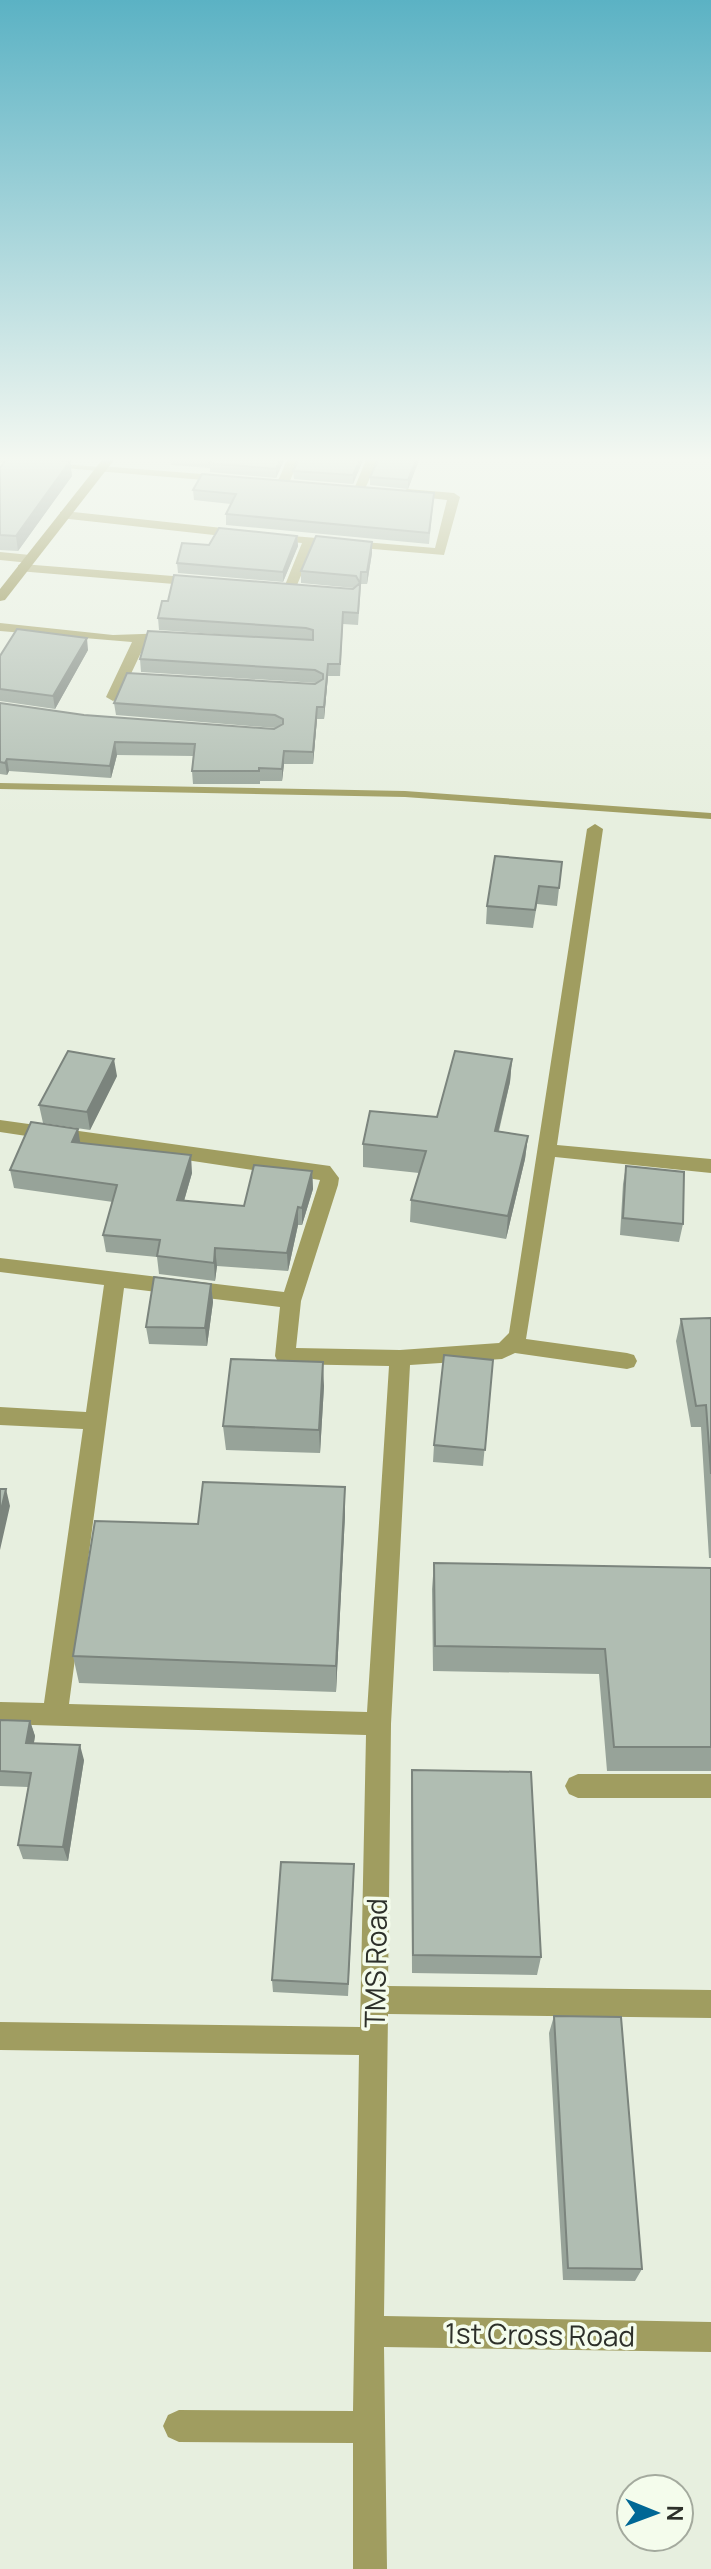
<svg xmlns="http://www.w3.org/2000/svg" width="711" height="2569" font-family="Manrope,sans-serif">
<rect width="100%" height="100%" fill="#e7efdf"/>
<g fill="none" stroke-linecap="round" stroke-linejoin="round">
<path fill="#a09d60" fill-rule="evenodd" d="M0 460H18L28 463 24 465 0 462Z
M50 463 100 467 104 469 100 471 53 467H50Z
M0 783 405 791 711 813V819L405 797 0 789Z"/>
<path fill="#a09d60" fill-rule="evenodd" d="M287 460H299L289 483 283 487 277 483Z
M366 460H378L364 491H356L354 489Z
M100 466 228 476 234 479 228 482 96 471V467Z
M407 489 454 493 460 497 444 555 314 544 295 590 284 593 283 590 302 543 269 540V534L435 548 447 500 403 495 401 493Z
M64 511 241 530 247 534 241 538 60 518V512Z
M0 552 30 555 36 559 30 563 0 560Z
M22 564 198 578 204 582 198 586 18 571V565Z
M0 623 113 635 171 633 178 637 171 641 146 642 120 697 113 701 106 697 132 642 0 631Z
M595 824 603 829 557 1145 711 1159V1173L555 1157 526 1339 627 1353 634 1355 637 1361 634 1367 627 1369 515 1353 502 1359 410 1365 391 1724 388 1986 711 1990V2018L388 2014 384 2316 711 2322V2352L384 2347 387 2569H353V2443L179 2442 168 2437 163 2426 168 2415 179 2410 353 2411 359 2055 0 2050V2022L360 2027 366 1735 0 1724V1702L44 1703 83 1429 0 1425V1407L86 1412 104 1285 0 1272V1258L284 1292 320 1180 0 1132V1120L330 1166 339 1178 338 1185 301 1301 296 1348 400 1350 499 1343 509 1333 587 829ZM124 1288 280 1307 275 1356 278 1362 285 1364 389 1366 367 1712 69 1704Z
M578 1774H711V1798H578L569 1794 565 1786 569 1778Z"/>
<path fill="#7b7627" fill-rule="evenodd" d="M102 460H114L5 600 0 601V589Z"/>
</g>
<path fill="#97a399" d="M170 460H284L276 478 210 472V468L171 465Z
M298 460H363L353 484 294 479 293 471Z
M378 460H419L408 489 370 485V477Z
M70 461 72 476 18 551 0 550V468Z
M193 490 434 493 429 544 226 525V514L231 504 194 500Z
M297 536 298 546 283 582 178 573 177 563Z
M372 542V553L367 584H361L358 625 343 624 340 676H328L324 719H317L313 764H284L282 781H260V784H193L192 771 193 756 117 755 111 778 9 771 7 775 0 774V703L84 715 274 729 276 728 116 715 114 703 317 683 141 672 140 659 285 639 159 630 158 618 353 589 354 588 301 583V571Z
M88 650 55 709 0 701V656Z
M562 862 557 906 537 904 533 928 486 924 487 906Z
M512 1059 510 1082 499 1131 528 1136 525 1159 506 1239 410 1222 411 1200 419 1173 363 1167V1144L437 1117Z
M117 1076 90 1130 43 1123 39 1105Z
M81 1143 192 1173 184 1201 244 1206 312 1171 313 1189 302 1225H298L288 1271 217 1266 215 1281 159 1274 157 1257 106 1252 103 1235 113 1202 14 1188 10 1170Z
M626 1166 683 1224 679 1242 620 1235 623 1184Z
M211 1284 213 1302 207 1346 149 1344 146 1327Z
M711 1318V1558H709L701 1427H691L676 1341 681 1319Z
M493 1360 483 1466 433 1462 434 1445Z
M324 1386 320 1453 226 1450 223 1426Z
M345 1515 336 1692 79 1683 73 1656 198 1524Z
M434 1563 711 1568V1771H607L599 1674 433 1671 432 1589Z
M0 1720 30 1721 35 1736 34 1743 84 1760 68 1861 23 1859 18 1845 28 1787 0 1786Z
M412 1770 541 1957 537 1975 412 1973 411 1790Z
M354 1878 348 1996 273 1992 272 1980Z
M554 2016 642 2269 635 2281 563 2280 549 2033Z"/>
<path fill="#7b847d" d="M280 460H284L276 478V469Z
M360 460H363L353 484V475Z
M416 460H419L408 489V480Z
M70 461 72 476 18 551 16 536Z
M297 536 298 546 283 582V572Z
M372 542V553L367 584V572Z
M87 638 88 650 55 709 53 696Z
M328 664V676L324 719V707Z
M317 707V719L313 764V752Z
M115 742 117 755 111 778 110 766Z
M284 751V764L282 781V769Z
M7 759 9 771 7 775 5 763Z
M114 1059 117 1076 90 1130 87 1112Z
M512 1059 510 1082 493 1153 495 1131Z
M78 1129 81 1147 72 1142Z
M528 1136 525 1159 506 1239 508 1216Z
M191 1155 192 1173 179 1218 177 1200Z
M312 1171 313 1189 302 1225V1208Z
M298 1207V1225L288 1271 287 1253Z
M215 1248 217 1266 215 1281 214 1263Z
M211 1284 213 1302 207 1346 205 1328Z
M323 1362 324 1386 320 1453 319 1430Z
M345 1487V1515L336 1692V1666Z
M6 1489 10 1506 0 1550V1514Z
M30 1721 35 1736 31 1758 26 1743Z
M80 1745 84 1760 68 1861 63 1847Z"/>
<path fill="#b0bdb2" stroke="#7b847d" stroke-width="2" d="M6 460H53L70 461 16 536 0 535V468Z
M212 460H280L276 469 209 463Z
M298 460H360L353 475 293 471Z
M378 460H416L408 480 370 477Z
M202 474 434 493 429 533 226 514 236 494 193 490Z
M219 528 297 536 283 572 177 563 182 543 209 545Z
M316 536 372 542 367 572H361L358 613 343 612 340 664H328L324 707H317L313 752 284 751 282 769 259 768V771H192L195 744 115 742 110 766 7 759 5 763 0 762V703L84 715 274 729 283 724V719L275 715 114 703 127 673 315 684 323 679V674L315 670 140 659 148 631 313 640V630L306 628 158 618 162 601H168L174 575 353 589 360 583 356 576 301 571Z
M17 629 87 638 53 696 0 689V656Z
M495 856 562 862 559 888 539 886 535 910 487 906Z
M68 1051 114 1059 87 1112 39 1105Z
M455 1051 512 1059 495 1131 528 1136 508 1216 411 1200 426 1151 363 1144 370 1111 437 1117Z
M31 1122 78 1129 72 1142 191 1155 177 1200 244 1206 254 1165 312 1171 302 1208 298 1207 287 1253 215 1248 214 1263 157 1256 160 1240 103 1235 117 1185 10 1170Z
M626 1166 684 1172 683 1224 623 1218Z
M154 1277 211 1284 205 1328 146 1327Z
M711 1318V1474L706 1405 696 1406 681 1319Z
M444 1355 493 1360 485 1450 434 1445Z
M231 1359 323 1362 319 1430 223 1426Z
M203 1482 345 1487 336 1666 73 1656 95 1521 198 1524Z
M0 1489H6L0 1514Z
M434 1563 711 1568V1747H614L605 1649 435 1646Z
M0 1720 30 1721 26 1743 80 1745 63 1847 18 1845 31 1773 0 1771Z
M412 1770 531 1772 541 1957 413 1955Z
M281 1862 354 1864 348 1984 272 1980Z
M554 2016 621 2017 642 2269 568 2268Z"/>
<linearGradient id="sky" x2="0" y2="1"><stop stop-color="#5bb2c4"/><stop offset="0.56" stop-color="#f4f8f1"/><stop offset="1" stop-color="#f4f8f1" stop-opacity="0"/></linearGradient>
<rect width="711" height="820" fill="url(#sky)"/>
<g text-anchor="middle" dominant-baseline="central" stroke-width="7" stroke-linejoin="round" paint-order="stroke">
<g font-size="28" fill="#2d302a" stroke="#f4fcec">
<text transform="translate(375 1963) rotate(-89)">TMS Road</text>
<text transform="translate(540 2334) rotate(1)">1st Cross Road</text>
</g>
</g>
<g transform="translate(655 2513) rotate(91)"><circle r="38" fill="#f4fcec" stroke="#a4aa9e" stroke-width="2"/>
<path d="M0-6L14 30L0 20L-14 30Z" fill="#006795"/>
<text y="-12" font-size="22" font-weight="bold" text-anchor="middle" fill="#2d302a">N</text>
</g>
</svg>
